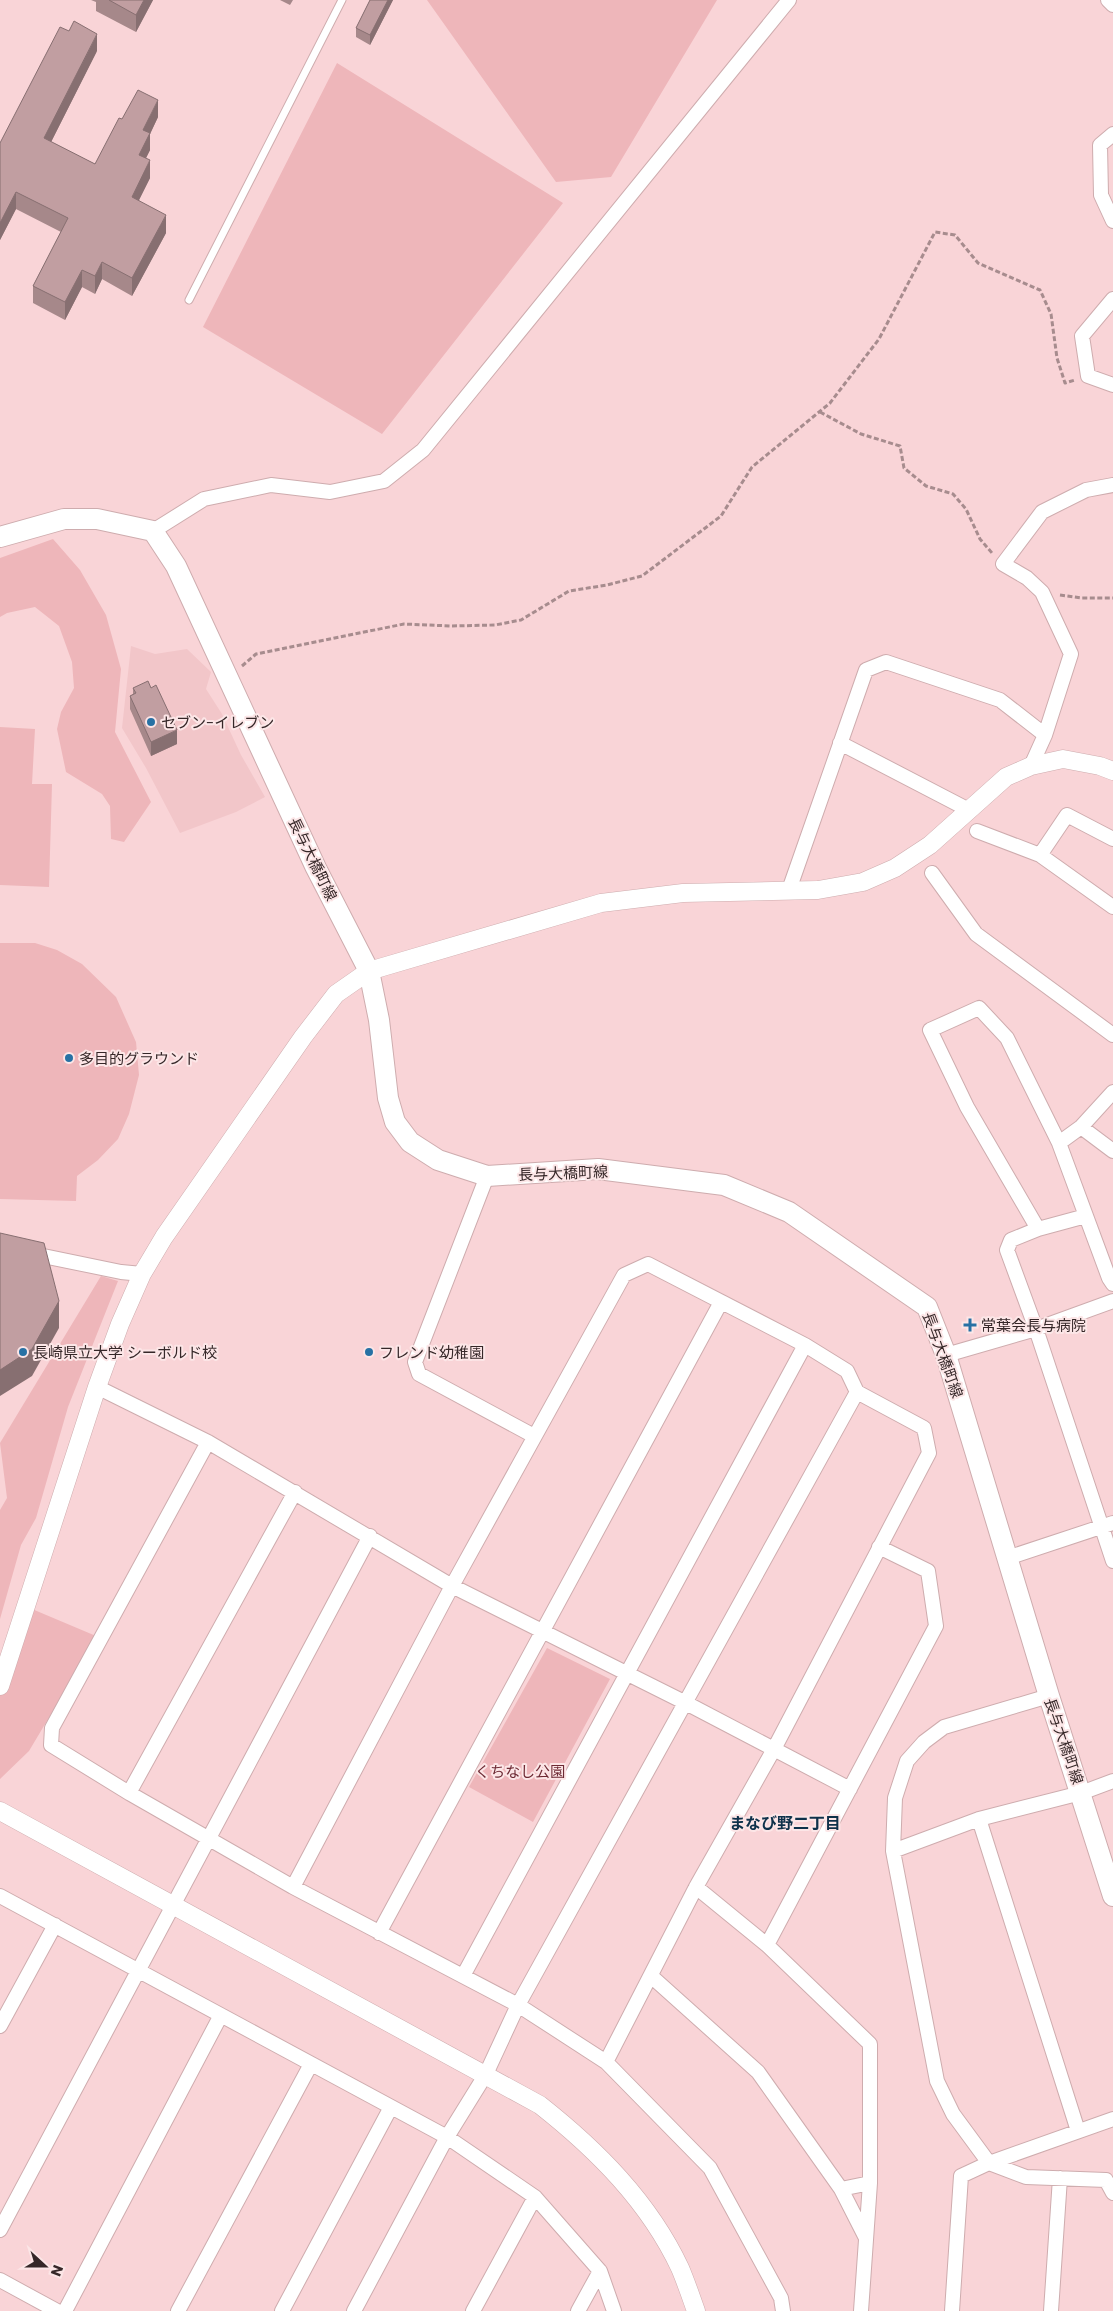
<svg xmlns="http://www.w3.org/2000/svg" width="1113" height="2311" font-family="Poppins,'Noto Sans JP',sans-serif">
<rect width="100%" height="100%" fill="#f9d4d7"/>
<path fill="#f2c6c9" d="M131 646 155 654 187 649 211 672 206 689 222 714 241 755 265 797 236 812 180 833 146 768 122 728Z"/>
<path fill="#eeb6ba" d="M427 0H717L611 177 556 182Z
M337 63 563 203 382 434 203 327Z
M53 539 80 570 106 615 121 669 115 732 151 802 124 842 111 839 110 806 102 794 66 772 57 729 61 712 74 688 72 662 59 626 35 607 7 613 0 617V558Z
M0 727 35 729 32 784H52L49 887 0 885Z
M0 943H35L57 950 82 964 116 997 136 1042 139 1075 129 1114 118 1139 98 1160 77 1176 76 1201 0 1199Z
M101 1276 118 1281 68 1407 36 1518 21 1545 0 1619V1510L7 1498 0 1443Z
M32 1609 96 1636 88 1652 29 1751 0 1779V1691Z
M547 1648 610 1679 533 1822 469 1787Z"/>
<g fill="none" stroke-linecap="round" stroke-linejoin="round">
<defs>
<path id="service" d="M189 300 342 0"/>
<path id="minor" d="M1108 0 1113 5
M1113 134 1100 145 1101 195 1113 221
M1113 299 1082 336 1088 376 1113 385
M153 531 204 499 271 485 330 492 384 481 423 450 789 0
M840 743 969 810
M1031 766 1045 735 1071 654 1042 592 1027 578 1003 564 1042 512 1086 490 1113 485
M977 831 1040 855 1113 907
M1040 855 1067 815 1113 839
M932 873 976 934 1113 1035
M789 890 866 670 886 662 1000 700 1045 735
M1081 1127 1113 1092
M1059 1143 1081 1127 1113 1151
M487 1176 415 1362 419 1374 534 1436
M1086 1216 1038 1229 967 1107 930 1030 979 1008 1007 1038 1059 1143 1109 1278 1113 1284
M1038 1229 1011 1240 1007 1250 1036 1329 1113 1561
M0 1247 121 1272 142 1274
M946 1355 1036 1329 1113 1301
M97 1387 208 1442 452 1586 684 1702 850 1789
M208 1442 52 1728 51 1745 129 1793 293 1887 518 2005 606 2062 696 1887 774 1749 929 1453 924 1428 857 1392 847 1371 805 1345 648 1264 624 1275 452 1586 293 1887
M1007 1558 1113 1523
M1049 1696 944 1727 924 1742 907 1761 895 1798 893 1851 937 2081 953 2114 989 2163 1026 2177 1106 2180 1113 2193
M129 1793 295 1492
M979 1819 1078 2131
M893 1851 979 1819 1081 1793 1113 1781
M696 1887 767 1945 870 2044V2183L861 2311
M0 1896 447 2137 535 2197 600 2271 614 2311
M379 1933 721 1302
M767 1945 936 1626 928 1571 879 1547
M463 1976 805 1345
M651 1976 758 2072 841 2189 866 2238
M0 2026 55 1925
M606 2062 710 2168 781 2298 783 2311
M841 2189 870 2183
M0 2230 370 1536
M0 2280 57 2311
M65 2311 221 2015
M178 2311 311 2064
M282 2311 391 2107
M354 2311 447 2137 486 2074 518 2005 857 1392
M473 2311 535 2197
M578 2311 600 2271
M952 2311 961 2176 989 2163 1113 2119
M1051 2311 1060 2178"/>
<path id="tertiary" d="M0 1686 97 1387 120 1324 142 1274 164 1237 303 1037 336 994 369 971 601 903 683 893 818 890 863 882 895 868 930 845 1006 777 1031 766 1063 759 1100 766 1113 771
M0 1811 540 2105C597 2150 649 2202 680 2268 686 2282 691 2297 696 2311"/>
<path id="secondary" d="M0 537 64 519H97L153 531 176 566 316 868 369 971 379 1020 388 1098 395 1122 410 1142 438 1160 487 1176 598 1169 724 1185 789 1212 927 1307 946 1355 1049 1696 1113 1896"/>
</defs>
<use href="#service" stroke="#ceacae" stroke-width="9"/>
<use href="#minor" stroke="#ceacae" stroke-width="16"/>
<use href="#tertiary" stroke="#ceacae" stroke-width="19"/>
<use href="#secondary" stroke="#ceacae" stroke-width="22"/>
<path stroke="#a78c8e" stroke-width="3" stroke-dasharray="5 2.5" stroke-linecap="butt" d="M820 412 861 434 900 446 904 468 926 486 953 494 966 509 980 539 992 553
M1060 595 1082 598H1113
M242 666 256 654 404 624 451 626 495 625 521 620 569 591 607 585 642 576 721 516 752 467 830 403 879 339 935 232 955 235 978 263 1040 290 1051 314 1057 358 1065 383 1075 380"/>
<use href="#service" stroke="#fff" stroke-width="7"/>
<use href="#minor" stroke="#fff" stroke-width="14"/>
<use href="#tertiary" stroke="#fff" stroke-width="18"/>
<use href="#secondary" stroke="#fff" stroke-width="20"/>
</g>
<path fill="#a6888a" d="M91 0H153L136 32 96 11V2Z
M280 0H293L290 5Z
M370 0H393L370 45 356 37V28Z
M97 51 51 142 95 164 122 119 158 117 150 134V150L146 158 150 178 139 200 166 233 132 296 102 279 95 294 82 287 65 320 33 303V286L61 232 16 209 0 240V143Z
M133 688 177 744 151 756 130 709V696L133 694Z"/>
<path fill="#876f71" d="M144 0H153L136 32V15Z
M388 0H393L370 45V35Z
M97 34V51L44 156V138Z
M158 100V117L150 134V150L139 172V155L143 130Z
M150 160V178L132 214V197Z
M16 192V209L0 240V223Z
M166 215V233L132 296V278Z
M102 262V279L95 294V276Z
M82 270V287L65 320V302Z
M177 730V744L151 756V742Z
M59 1301V1328L32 1376 0 1396V1370Z"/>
<path fill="#c19ea1" stroke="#876f71" d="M109 0H144L136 15Z
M370 0H388L370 35 356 28Z
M74 21 97 34 44 138 95 164 119 118 122 119 138 90 158 100 143 130 150 133 139 155 150 160 132 197 166 215 132 278 102 262 95 276 82 270 65 302 33 286 68 218 16 192 0 223V143L60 27 69 31Z
M148 681 151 688 156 685 177 730 151 742 130 696 136 693 133 688Z
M0 1233 44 1243 59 1301 32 1349 0 1370Z"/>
<g fill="#2771a4" stroke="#fce6e7" stroke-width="2">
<circle cx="151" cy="722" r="5"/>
<circle cx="69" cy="1058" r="5"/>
<path d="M967.5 1317.5h5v5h5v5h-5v5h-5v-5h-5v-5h5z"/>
<circle cx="23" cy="1352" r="5"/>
<circle cx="369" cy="1352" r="5"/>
</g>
<g text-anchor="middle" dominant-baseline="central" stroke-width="4" stroke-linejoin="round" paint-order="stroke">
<g font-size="15" fill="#352728" stroke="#fce6e7" text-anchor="start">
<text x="161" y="722">セブン-イレブン</text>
<text x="79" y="1058">多目的グラウンド</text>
<text x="981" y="1325">常葉会長与病院</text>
<text x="33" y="1352">長崎県立大学 シーボルド校</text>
<text x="379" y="1352">フレンド幼稚園</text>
</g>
<g font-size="15" fill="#352728" stroke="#fce6e7">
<text transform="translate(313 859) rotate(64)">長与大橋町線</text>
<text transform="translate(563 1173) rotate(-2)">長与大橋町線</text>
<text transform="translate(943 1355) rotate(70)">長与大橋町線</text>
<text transform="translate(1064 1741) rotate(71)">長与大橋町線</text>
</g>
<g font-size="15" fill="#6d2a34" stroke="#fce6e7">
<text x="520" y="1771">くちなし公園</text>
</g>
<g font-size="16" font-weight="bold" fill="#0e314a" stroke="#fce6e7">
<text x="785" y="1823">まなび野二丁目</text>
</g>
</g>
<g transform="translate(45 2266) rotate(111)" stroke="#fce6e7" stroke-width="4" paint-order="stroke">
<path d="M0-4L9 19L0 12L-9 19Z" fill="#352728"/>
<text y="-8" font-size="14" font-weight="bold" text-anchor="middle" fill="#352728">N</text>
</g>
</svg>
